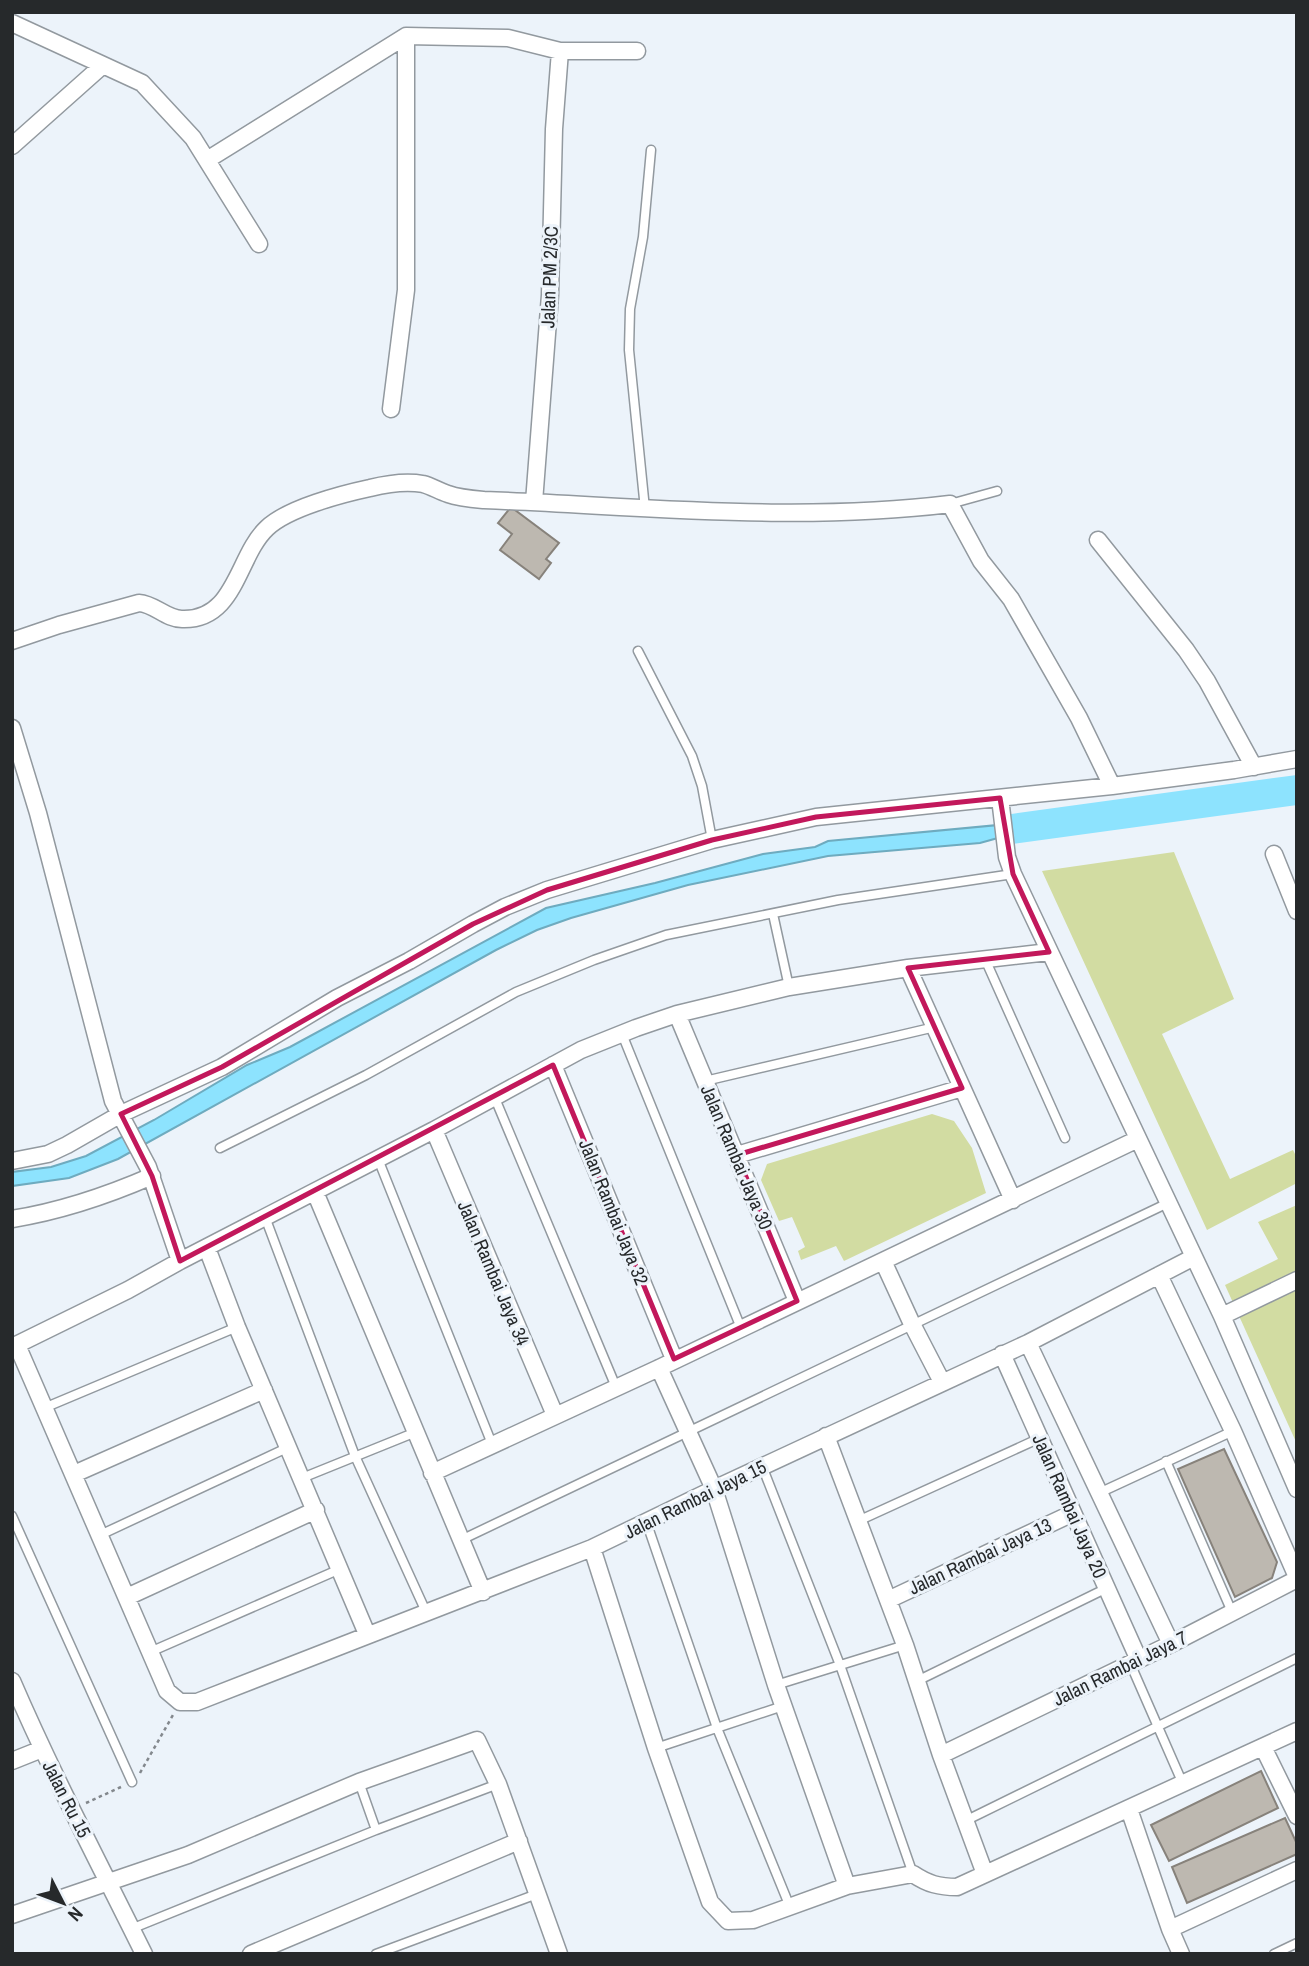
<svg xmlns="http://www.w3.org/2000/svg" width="1309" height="1966" font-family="'Archivo Narrow',sans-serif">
<rect width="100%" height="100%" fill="#ecf3fa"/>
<path fill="#d2dca2" d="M1174 852 1234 999 1162 1034 1230 1179 1293 1150 1297 1158V1183L1207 1230 1042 871Z
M932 1114 954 1121 972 1148 986 1193 844 1261 836 1246 801 1260 798 1251 805 1247 792 1217 779 1221 761 1180 767 1164Z
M1297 1205V1444L1225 1285 1278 1259 1258 1222Z"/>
<path fill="#8de3fe" stroke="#6eabbf" stroke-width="2" d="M1030 822V829L980 843 828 856 688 885 571 918 537 930 496 950 118 1159 69 1178 12 1186V1172L51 1167 86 1156 154 1120 247 1065 290 1047 546 908 655 883 763 854 815 847 828 841Z"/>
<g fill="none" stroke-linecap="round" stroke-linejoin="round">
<path stroke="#8de3fe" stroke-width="30" d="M1012 829 1297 790"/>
</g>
<path fill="#bdb8b0" stroke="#87827b" stroke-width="2" d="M511 507 559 543 546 559 551 563 539 579 500 550 512 534 498 523Z
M1224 1449 1277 1562 1272 1578 1235 1597 1178 1469Z
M1261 1771 1278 1808 1169 1861 1151 1825Z
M1285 1818 1297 1844V1854L1187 1903 1172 1867Z"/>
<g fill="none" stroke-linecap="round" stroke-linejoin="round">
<defs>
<path id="service" d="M950 504 997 491
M645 509 629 350 630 309 643 237 651 150
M638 651 692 756 702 786 712 840
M773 914 789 987
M985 959 1065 1138
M622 1034 741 1328
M705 1081 935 1027
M494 1096 616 1387
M220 1148 366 1075 516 992 594 960 666 935 838 900 1013 874
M378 1159 492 1444
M265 1217 355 1456 427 1614
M44 1408 237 1327
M1166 1461 1232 1612
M762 1466 840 1665 913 1874
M302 1478 416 1432
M1099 1493 1233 1431
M12 1516 132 1782
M646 1521 717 1728 790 1907
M858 1521 1040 1438
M100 1535 289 1447
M461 1540 1168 1203
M150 1652 340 1569
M1130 1663 1183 1784
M917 1681 1107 1588
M776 1685 905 1645
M656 1748 783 1706
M359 1782 376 1830
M967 1820 1297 1658
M131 1929 376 1830 498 1784
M376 1954 537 1894
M1274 1954 1297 1943"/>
<path id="minor" d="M12 23 142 83 193 138 259 244
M12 146 103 65
M207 160 406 36 508 38 560 51H637
M391 409 406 290V36
M534 502 550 295 554 129 560 51
M1098 540 1186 650 1207 681 1254 767
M12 641 59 625 139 603C155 604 166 619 182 619 236 621 237 556 267 528 288 508 342 494 370 488 386 484 407 481 423 484 431 486 439 491 448 494 459 498 472 499 484 500 639 506 795 523 950 504L981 561 1011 599 1079 718 1112 786
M12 728 38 813 113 1101 148 1167 180 1261
M1000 798 1007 857 1013 874 1222 1316 1297 1489
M1274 854 1297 911
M908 968 1013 1200
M677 1014 797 1301
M553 1065 674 1359
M434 1130 555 1415
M737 1155 962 1088
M12 1161 48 1154 67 1145 121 1114 222 1067 337 998 409 961 473 924 505 907 547 890 712 840 816 817 1112 786 1234 770 1297 759
M315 1192 483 1592
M12 1219C62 1211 106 1196 152 1176
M207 1248 237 1327 367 1634
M883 1261 912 1324 942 1382
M1159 1275 1233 1431 1297 1577
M1222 1316 1297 1280
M1028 1343 1171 1644
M17 1345 167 1691 180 1702H197L592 1548 714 1489 1028 1343 1194 1257
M12 1347 128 1290 180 1261 434 1130 581 1050 636 1028 677 1014 789 987 908 968 1049 952
M1002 1354 1138 1658
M659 1368 714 1489 776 1685 847 1886
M826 1436 905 1645 941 1755 985 1874
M432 1473 659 1368 1138 1139
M74 1474 264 1390
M592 1548 656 1748 710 1902 728 1921 753 1920 847 1886 913 1874C928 1884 939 1887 957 1887L1297 1731
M127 1597 316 1510
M888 1600 1073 1513
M12 1681C52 1774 99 1863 144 1954
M1263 1747 1297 1816
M941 1755 1171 1644 1297 1579
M12 1761 42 1749
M1129 1809 1170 1929 1181 1954
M12 1915 188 1855 359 1782 477 1740 498 1784 559 1954
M1170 1929 1297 1870
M251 1954 519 1841"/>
</defs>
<use href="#service" stroke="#92999f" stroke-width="11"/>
<use href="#minor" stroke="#92999f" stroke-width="19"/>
<path stroke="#83888d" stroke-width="2.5" stroke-dasharray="3.5 3.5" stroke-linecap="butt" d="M140 1773 173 1715
M86 1803 121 1787"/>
<use href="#service" stroke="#fff" stroke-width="8"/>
<use href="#minor" stroke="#fff" stroke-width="16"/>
</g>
<path fill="none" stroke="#c2185b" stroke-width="5" stroke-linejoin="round" d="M1000 798 1013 874 1049 952 908 968 962 1088 737 1155 797 1301 674 1359 553 1065 180 1261 152 1176 121 1114 222 1067 473 924 547 890 712 840 816 817Z"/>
<g text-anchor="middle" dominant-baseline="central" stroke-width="6" stroke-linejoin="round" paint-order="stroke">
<g font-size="19" fill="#26292b" stroke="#ecf3fa">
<text transform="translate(549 277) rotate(-88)">Jalan PM 2/3C</text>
<text transform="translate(737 1157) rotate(67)">Jalan Rambai Jaya 30</text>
<text transform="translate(614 1212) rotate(68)">Jalan Rambai Jaya 32</text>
<text transform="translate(494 1273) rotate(67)">Jalan Rambai Jaya 34</text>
<text transform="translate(695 1499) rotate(-26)">Jalan Rambai Jaya 15</text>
<text transform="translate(1070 1506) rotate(66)">Jalan Rambai Jaya 20</text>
<text transform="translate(980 1556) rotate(-25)">Jalan Rambai Jaya 13</text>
<text transform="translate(1120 1668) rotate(-26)">Jalan Rambai Jaya 7</text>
<text transform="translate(67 1799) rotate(63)">Jalan Ru 15</text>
</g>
</g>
<rect width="1309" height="1966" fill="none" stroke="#26292b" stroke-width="28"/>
<g transform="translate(63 1903) rotate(132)" stroke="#ecf3fa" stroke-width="5" paint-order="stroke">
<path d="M0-5L12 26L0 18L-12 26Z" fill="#26292b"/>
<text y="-10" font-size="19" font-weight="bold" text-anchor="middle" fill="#26292b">N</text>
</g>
</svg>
